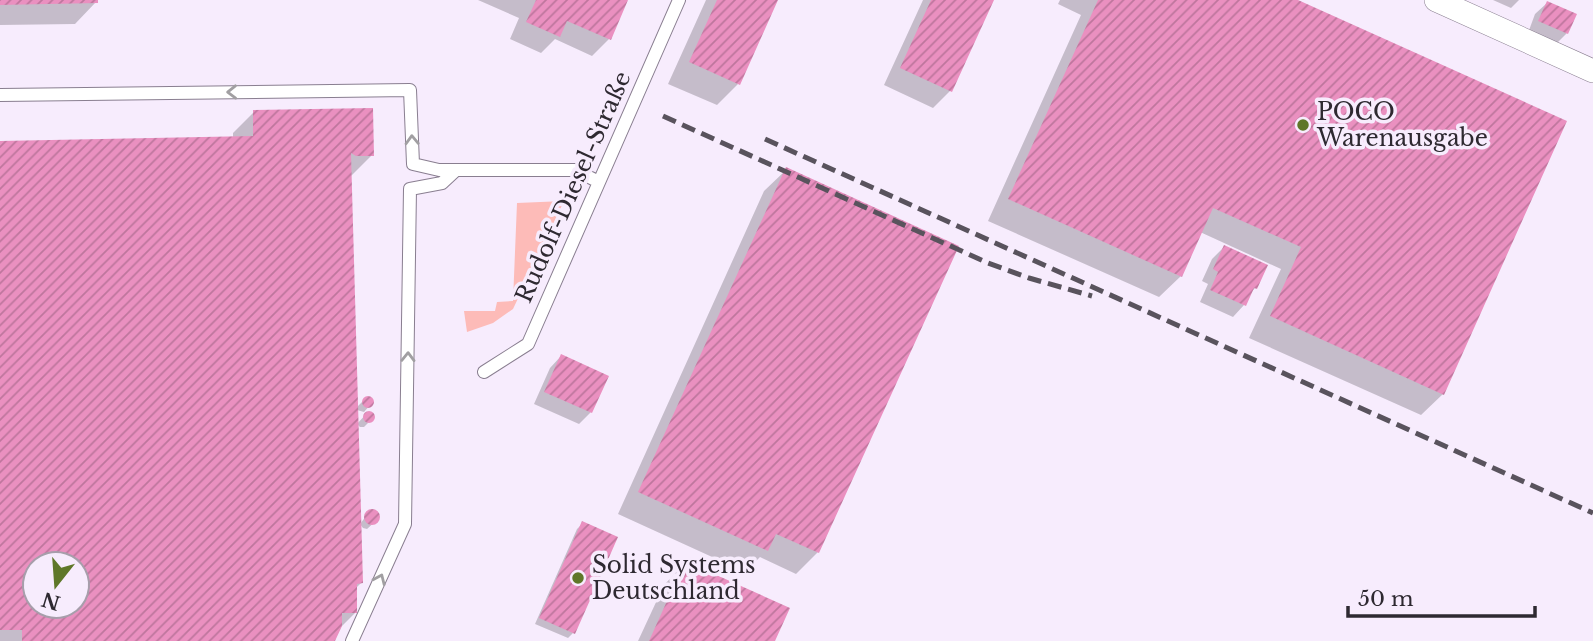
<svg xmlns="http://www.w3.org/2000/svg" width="1593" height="641" font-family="'Libre Baskerville',serif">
<defs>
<pattern id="building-hatch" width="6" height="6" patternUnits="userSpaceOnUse" patternTransform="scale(1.75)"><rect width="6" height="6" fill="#ea90c0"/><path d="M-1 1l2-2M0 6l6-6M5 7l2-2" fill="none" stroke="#be769d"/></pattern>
</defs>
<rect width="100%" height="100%" fill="#f7ecfd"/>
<path fill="#fdbbb8" d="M564 201 513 309 493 323 467 332 464 311H495L497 302 513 301 517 203Z"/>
<path fill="#0003" fill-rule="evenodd" d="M0 0H96V2L75 24 0 25Z
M478 0H626L609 39 592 56 555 39 541 53 510 39 519 18Z
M706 0H776L738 84 717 105 668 84Z
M923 0H992L950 91 933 108 884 85Z
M1060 0H1294L1443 394 1421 415 1249 338 1281 269 1200 232 1181 276 1159 297 988 221 1081 15 1058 4Z
M1493 0H1519L1511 8Z
M1547 3 1567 33 1555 45 1528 33 1535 14Z
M254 112 372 155 350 177 356 408 365 399H370L372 403 364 412 357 410 361 583 355 589 356 612 339 629 333 641H0V143L233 138V133ZM35 564H77V606H35Z
M786 170 818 552 796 574 760 557 745 572 618 514 764 191Z
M1224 247 1255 288 1249 295 1244 305 1233 317 1200 302 1208 284 1202 281 1212 259Z
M561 356 591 412 579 424 534 404 550 368Z
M367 413 372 415V419L364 427H360L357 424Z
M370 511 378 515V519L367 529 363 528 360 524Z
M583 523 573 633 568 638 535 624 577 529Z
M685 563 773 641H638L664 585Z"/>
<path fill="url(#building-hatch)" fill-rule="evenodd" d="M0 0H98V3L0 5Z
M536 0H628L611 40 567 21 560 37 526 22Z
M717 0H778L740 85 689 62Z
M931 0H994L952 92 900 68Z
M1098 0H1298L1567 121 1444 395 1270 316 1301 247 1213 208 1182 277 1008 199Z
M1547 1 1577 14 1568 34 1538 21Z
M373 108 374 156H356L351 153 363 583 357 584V613H342V626L335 641H22V630H0V141L253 136V110ZM35 564H77V606H35Z
M786 167 959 246 819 553 776 534 768 551 638 492Z
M1224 245 1268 265 1257 289 1254 288 1246 306 1210 290 1218 272 1213 269Z
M561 354 609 376 592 413 544 392Z
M362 402a6 6 0 1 1 12 0a6 6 0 1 1-12 0Z
M363 417a6 6 0 1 1 12 0a6 6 0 1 1-12 0Z
M364 517a8 8 0 1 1 16 0a8 8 0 1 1-16 0Z
M582 521 618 537 575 634 539 618Z
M685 561 790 608 775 641H649Z"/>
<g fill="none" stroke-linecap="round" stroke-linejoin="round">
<defs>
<path id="service" d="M0 95 410 90 413 164 439 170H575L599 182
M484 372 528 344 679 0
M352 641 405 524 410 189 442 183 456 170"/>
<path id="minor" d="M1436 0 1593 71"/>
</defs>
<use href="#service" stroke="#897e90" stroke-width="14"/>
<use href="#minor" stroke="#897e90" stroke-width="24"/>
<use href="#service" stroke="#fff" stroke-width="12"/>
<use href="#minor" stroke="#fff" stroke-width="23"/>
<path stroke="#59535d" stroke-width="5" stroke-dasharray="14 7" stroke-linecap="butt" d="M663 116 988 263 1029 278 1092 296
M765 139 1593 513"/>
</g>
<defs><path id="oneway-chevron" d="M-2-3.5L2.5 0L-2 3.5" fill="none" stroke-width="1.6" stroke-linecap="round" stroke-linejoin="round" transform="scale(1.75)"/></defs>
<g stroke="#a19fa2">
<use href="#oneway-chevron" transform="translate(232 92) rotate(179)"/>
<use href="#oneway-chevron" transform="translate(412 140) rotate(-92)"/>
<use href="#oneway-chevron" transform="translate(408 357) rotate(-89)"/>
<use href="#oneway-chevron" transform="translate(380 579) rotate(-66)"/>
</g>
<g fill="#5f7729" stroke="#f7ecfd" stroke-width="2.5">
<circle cx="1303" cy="125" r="7"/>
<circle cx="578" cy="578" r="7"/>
</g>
<g text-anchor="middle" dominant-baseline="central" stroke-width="7" stroke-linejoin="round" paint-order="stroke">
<g font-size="23" fill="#2e2931" stroke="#f7ecfd" text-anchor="start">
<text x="1317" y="112">POCO<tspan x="1317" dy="26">Warenausgabe</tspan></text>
<text x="592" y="565">Solid Systems<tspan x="592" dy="26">Deutschland</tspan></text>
</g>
<g font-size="23" fill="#2e2931" stroke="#f7ecfd">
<text transform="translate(573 187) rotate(-66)">Rudolf-Diesel-Straße</text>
</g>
</g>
<g transform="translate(56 585) rotate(197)"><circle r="33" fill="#f7ecfd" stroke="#a79eab" stroke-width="2"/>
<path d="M0-5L12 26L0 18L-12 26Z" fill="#5f7729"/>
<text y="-10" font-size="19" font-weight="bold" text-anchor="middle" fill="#2e2931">N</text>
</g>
<path d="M1348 606v10h187v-10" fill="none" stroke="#2e2931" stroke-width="3.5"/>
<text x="1358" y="606" font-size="21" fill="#2e2931" stroke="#f7ecfd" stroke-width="5" paint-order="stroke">50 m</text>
</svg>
